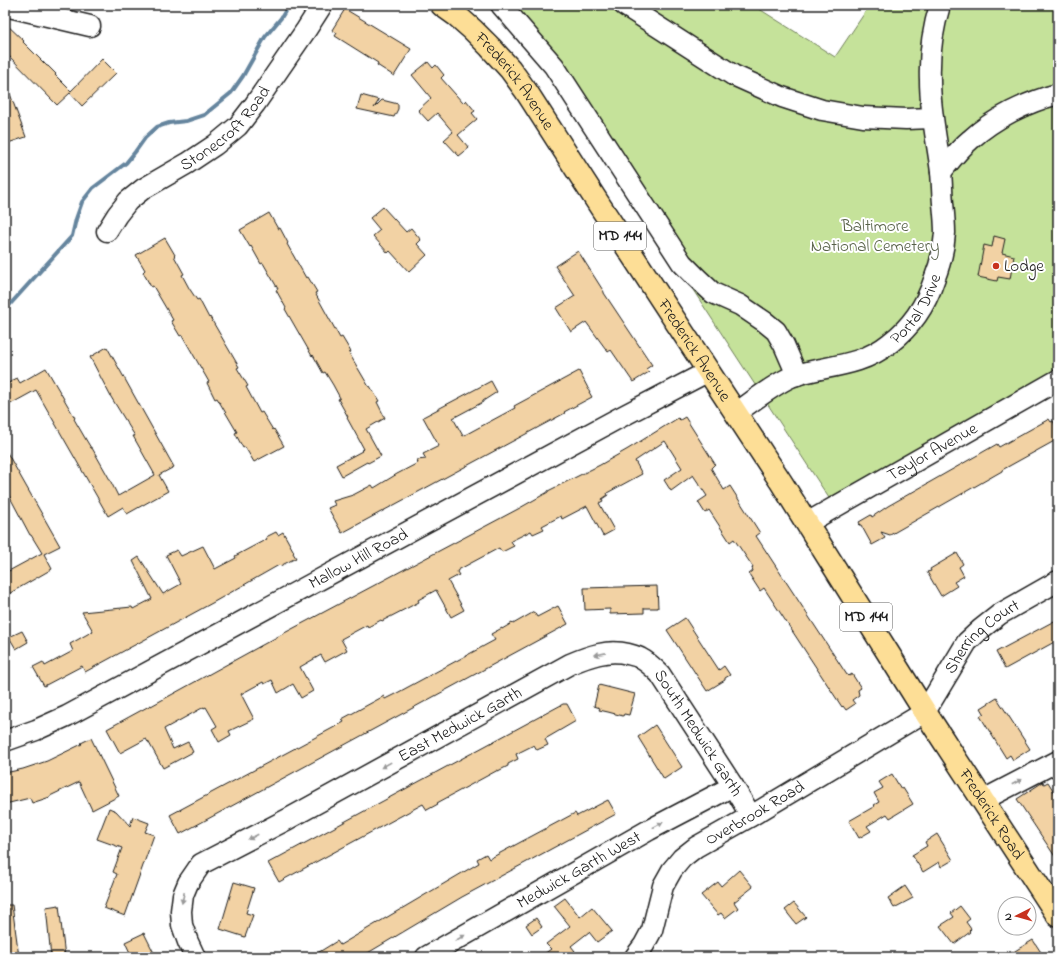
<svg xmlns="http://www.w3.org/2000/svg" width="1063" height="962" font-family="'Indie Flower',sans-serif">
<rect width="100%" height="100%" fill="#fff"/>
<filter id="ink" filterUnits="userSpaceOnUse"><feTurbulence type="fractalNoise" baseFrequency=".025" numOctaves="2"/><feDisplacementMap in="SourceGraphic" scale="8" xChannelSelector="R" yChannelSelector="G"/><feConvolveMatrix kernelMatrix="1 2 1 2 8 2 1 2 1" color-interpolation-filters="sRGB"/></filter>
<g filter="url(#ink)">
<path fill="#c5e29a" stroke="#707f5b" d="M489 5H753L835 57 870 5H1058V370L829 498 565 94 517 31Z"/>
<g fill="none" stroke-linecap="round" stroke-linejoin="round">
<path stroke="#65859e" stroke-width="4" d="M5 310 72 236 76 219 82 202 93 188 126 163 135 152 145 138 157 127 169 123 186 121 204 115 231 93 243 76 265 37 281 18 289 5"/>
</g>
<path fill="#f2d2a4" stroke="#1c1c1c" d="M345 9 411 49 394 76 377 65 378 63 335 36 337 33 332 30Z
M5 23 24 41 23 42 47 66H48L56 74 55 75 71 91 102 59 116 73 82 106 70 93 57 105 5 52Z
M428 62 433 68 436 65 444 75 441 78 463 103 466 100 475 111 472 113 477 119 458 135 469 148 459 156 444 140 453 132 437 113 428 121 418 110 431 98 412 75Z
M5 83H6L26 137 5 144Z
M361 95 379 100 374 108 382 100 398 104V109L394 117 357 109Z
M383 207 406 232 411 228 421 240 417 244 427 255 409 272 390 251 388 253 373 236 380 230 370 218Z
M269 213 278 229 280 228 288 243 287 244 306 278 308 277 317 292 315 293 340 338 342 337 351 352 349 353 369 387 370 386 379 401 377 402 385 418 366 429 381 456 368 463 367 462 342 476 336 465 362 451 361 450 364 449 347 418 348 417 338 399 340 398 333 385 325 372 323 373 313 355 312 356 285 309 286 308 276 290 278 289 263 263 261 264 251 246 250 247 240 230Z
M994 236 1005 239 1002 253 1014 256 1010 279 998 277 997 281 978 277 984 245 992 247Z
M165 238 175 255 174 256 184 274 182 275 189 288 197 300 199 299 209 318 210 317 239 367 237 368 248 386 246 387 260 413 262 412 273 430 274 429 284 446 254 462 245 447 243 448 235 433 237 432 217 398 215 399 207 383 209 382 182 335 180 336 171 321 173 320 153 286 151 287 143 272 145 270 136 255Z
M578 251 604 292V293L652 365 646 369 649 372 633 382 611 350 608 352 586 322 571 332 556 308 575 296 555 266Z
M107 347 174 467 159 475 168 491 127 514 123 507 108 516 36 390 5 407V385L17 378 20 383 46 368 75 418 74 419 85 438 91 448H92L109 478 118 496 155 475 133 436H135L111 397 90 357Z
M579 371 590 392H589L592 397 564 412 565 413 342 533 328 508 335 505 333 501 353 495 372 485 374 488 397 474 418 463 417 460 426 459 423 454 439 446 423 417 491 381 497 392 483 401V402L453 418 463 436 515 408 514 406Z
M685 417 715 464 711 468 724 490 730 486 760 533 756 536 758 539 847 675H848L849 676 852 674 861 688 858 690 859 695 852 700 855 704 846 710 843 706 842 707 764 588 760 591 749 574 753 571 752 568 753 567 734 539 730 542 709 510 705 513 698 502 707 496 693 475 671 491 664 480 682 468 665 441 635 461 642 474 607 493 608 495 602 499 603 501 599 503 614 530 603 536 587 506 562 519 561 516 542 526 544 529 533 534 531 531 511 541 514 546 502 552 499 548 458 570 457 572 459 575 448 581 464 610 451 617 436 590 418 600 419 602 382 621 381 620 368 627 367 625 341 639 347 650 325 662 321 655 300 667 313 691 301 698 293 684 278 693 272 680 264 684 263 682 241 694 254 719 229 731 231 735 219 742 212 729 217 726 206 707 204 708V707L164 729 173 749 188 742 193 752 163 768 148 741V742L146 739 120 753 107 729 151 705V706L275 638 518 509 548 492V491L600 465 628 449 678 418 680 420Z
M1049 419 1051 422 1053 421 1058 430V439L1002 470V471L890 535 881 532 885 538 872 545 861 525H859L860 524 859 522 871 515 872 517 888 506 997 444 999 447Z
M5 449 60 546 44 554 52 569 5 596V573L42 553 31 535H30L5 488Z
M276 532 278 535 283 532 294 552 293 553 296 558 280 566 279 565 214 602 85 672 82 666 44 686 33 667 43 662 45 666 73 651 70 644 93 631 82 612 132 607 133 609 152 599 133 561 139 557 163 594 181 584 166 555 177 550 181 556 203 546 215 569 236 558 235 556 267 539 266 537Z
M957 553 963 564 959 567 964 576 954 582 957 586 941 596 927 572 931 571 930 569Z
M657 586 658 608H644V613L610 614V609L585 610 584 588Z
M558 606 568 624 180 834 170 815 344 722 342 719 384 696 385 699 397 693 495 640 491 634 502 628V629L512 623 513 624 534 612 537 617Z
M685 618 719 670 724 666 730 675 725 678V680L707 691 667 630Z
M1058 619V640L1005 669 996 652Z
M22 631 28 642 16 649 9 637Z
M599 685 635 694 629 715 624 714 623 716 608 712 599 710 600 708 594 706Z
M997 698 1030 749 1013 760 1010 755 1006 758 980 716 984 713 981 708Z
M563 704H567L576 721 545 739 548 745 537 750 534 745 516 754 518 759 508 764V766L498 771V770L437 803 438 804 427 810 423 804 279 882 268 863Z
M655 725 682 767 664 779 638 737Z
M91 738 119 796 92 810 79 782 50 796V797L32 803 30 798 5 804V773L23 769 47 761 82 744 81 743Z
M892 774 901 789 903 788 913 804 890 818 887 814 867 826 871 831 859 838 849 821 875 806 874 805 879 802 874 793 883 788 879 782Z
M1043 782 1044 784 1048 782 1058 798V861L1017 799Z
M608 800 616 814 462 897 361 957H311L337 941 340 945 479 863 477 859 486 854 489 859 575 813 577 816Z
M109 808 116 811 130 826 133 817 149 823 145 832 154 835 125 916 104 908 117 874 113 872 122 848 97 839Z
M937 834 953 860 941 867 939 862 923 872 912 855 927 846 925 842Z
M739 870 753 887 734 902 738 908 725 918 721 913 718 915 701 895 718 882 721 886Z
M234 882 254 888 246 913 253 915 245 937 220 929Z
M905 886 913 898 894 908 888 898Z
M565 898 580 917 592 907 612 931 597 942 589 932 571 946 575 951 568 957H540L551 949 546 944 570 926 554 906Z
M794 903 806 917 796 924 785 910Z
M5 905H12L19 957H5Z
M59 905 65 957H51L46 907Z
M960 906 970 919 966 922 971 929 969 931 970 932 954 944 940 926 954 917 951 913Z
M536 918 542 927 532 934 526 925Z
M144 933 156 957H132L125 942Z
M1033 940 1044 957H1005Z"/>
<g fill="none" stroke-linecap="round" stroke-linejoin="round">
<defs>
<g id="minor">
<path d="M501 5 521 28 554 66 682 263 697 278 713 293 740 305 765 322 776 331 784 345 797 375"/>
<path d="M624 5 733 75 782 97 822 110 863 117 906 119 932 118"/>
<path d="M5 6 90 26"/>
<path d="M941 172C950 161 959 149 970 140 994 118 1027 102 1058 94"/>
<path id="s1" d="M107 231 117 215 128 201 143 189 188 163 215 145 238 126 255 104 306 30 322 5"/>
<path id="s2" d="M736 413C753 401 773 385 791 377 801 373 811 371 821 369 847 364 869 360 890 343 911 327 926 305 934 280 940 265 944 249 945 233 945 223 944 213 943 203 942 193 942 182 941 172 937 141 930 111 930 80 929 55 933 28 940 5"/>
<path id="s3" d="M807 523 1058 380"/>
<path id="s4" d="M5 741 36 730 67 716 617 419 709 371"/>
<path d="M983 800 1058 761"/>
<path id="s5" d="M195 957 188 942 182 925 181 911 183 895 188 883 201 864 288 819 570 664C589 656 608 649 628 654 632 655 637 656 640 658 648 662 654 668 660 674L733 786 751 816"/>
<path id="s6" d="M426 957 649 830 733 786"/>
<path id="s7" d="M635 957 644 945 652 930 663 886 672 870 682 858 696 847 751 816 925 712 967 642 981 629 1000 614 1058 581"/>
</g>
<g id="major">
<path id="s8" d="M442 5 456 15 473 30 490 47 510 69 526 91 600 206 781 482 925 712 1058 916"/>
</g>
</defs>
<use href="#minor" stroke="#1c1c1c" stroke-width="23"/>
<use href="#major" stroke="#1c1c1c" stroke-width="25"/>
<use href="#minor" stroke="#fff" stroke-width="20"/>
<use href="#major" stroke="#fdde96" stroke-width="22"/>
</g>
<defs><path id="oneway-solid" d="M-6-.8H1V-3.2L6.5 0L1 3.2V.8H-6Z"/></defs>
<g fill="#999">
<use href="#oneway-solid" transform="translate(600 654) rotate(169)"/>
<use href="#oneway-solid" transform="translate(386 765) rotate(151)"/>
<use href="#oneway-solid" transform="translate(1017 782) rotate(-28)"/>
<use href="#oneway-solid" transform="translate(658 825) rotate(-28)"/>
<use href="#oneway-solid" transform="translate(253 837) rotate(152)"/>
<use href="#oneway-solid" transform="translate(183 898) rotate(102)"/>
<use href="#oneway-solid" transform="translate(460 938) rotate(-30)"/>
</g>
</g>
<circle fill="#c8321e" stroke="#fff" stroke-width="1.5" cx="996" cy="266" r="4"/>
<g text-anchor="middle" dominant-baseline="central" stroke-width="4" stroke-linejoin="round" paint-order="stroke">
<g fill="#fff" stroke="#606060" stroke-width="1">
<rect x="594" y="222" width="52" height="28" rx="3"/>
<rect x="840" y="603" width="52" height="28" rx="3"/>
</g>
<g font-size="16" font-weight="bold" fill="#1c1c1c">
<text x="620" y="236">MD 144</text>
<text x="866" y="617">MD 144</text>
</g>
<g font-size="17" fill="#1c1c1c" stroke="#fff">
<text stroke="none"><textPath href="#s8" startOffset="106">Frederick Avenue</textPath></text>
<text stroke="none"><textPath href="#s1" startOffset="159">Stonecroft Road</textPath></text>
<text stroke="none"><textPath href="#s2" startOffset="215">Portal Drive</textPath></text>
<text stroke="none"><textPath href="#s8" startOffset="430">Frederick Avenue</textPath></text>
<text stroke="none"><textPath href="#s3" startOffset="144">Taylor Avenue</textPath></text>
<text stroke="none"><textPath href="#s4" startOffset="398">Mallow Hill Road</textPath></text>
<text stroke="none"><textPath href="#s7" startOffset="491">Sherring Court</textPath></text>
<text stroke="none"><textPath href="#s5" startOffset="395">East Medwick Garth</textPath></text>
<text stroke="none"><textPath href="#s5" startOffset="689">South Medwick Garth</textPath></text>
<text stroke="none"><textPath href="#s7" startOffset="197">Overbrook Road</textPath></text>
<text stroke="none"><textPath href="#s8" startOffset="981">Frederick Road</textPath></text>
<text stroke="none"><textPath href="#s6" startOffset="176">Medwick Garth West</textPath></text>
</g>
<g font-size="17" fill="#576148" stroke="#fff">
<text x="875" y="226">Baltimore<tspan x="875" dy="20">National Cemetery</tspan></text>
</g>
<g font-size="17" fill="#1c1c1c" stroke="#fff" text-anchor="start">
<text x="1004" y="266">Lodge</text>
</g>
</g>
<rect width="1063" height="962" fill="none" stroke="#fff" stroke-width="20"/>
<rect x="10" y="10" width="1043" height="942" fill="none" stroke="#1c1c1c" stroke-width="1.5" filter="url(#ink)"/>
<g transform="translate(1017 916) rotate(264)"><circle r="19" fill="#ffffff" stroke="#a4a4a4"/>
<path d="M0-3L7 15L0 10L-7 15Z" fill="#c8321e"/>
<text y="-6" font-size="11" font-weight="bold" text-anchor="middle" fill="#1c1c1c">N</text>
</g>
</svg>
